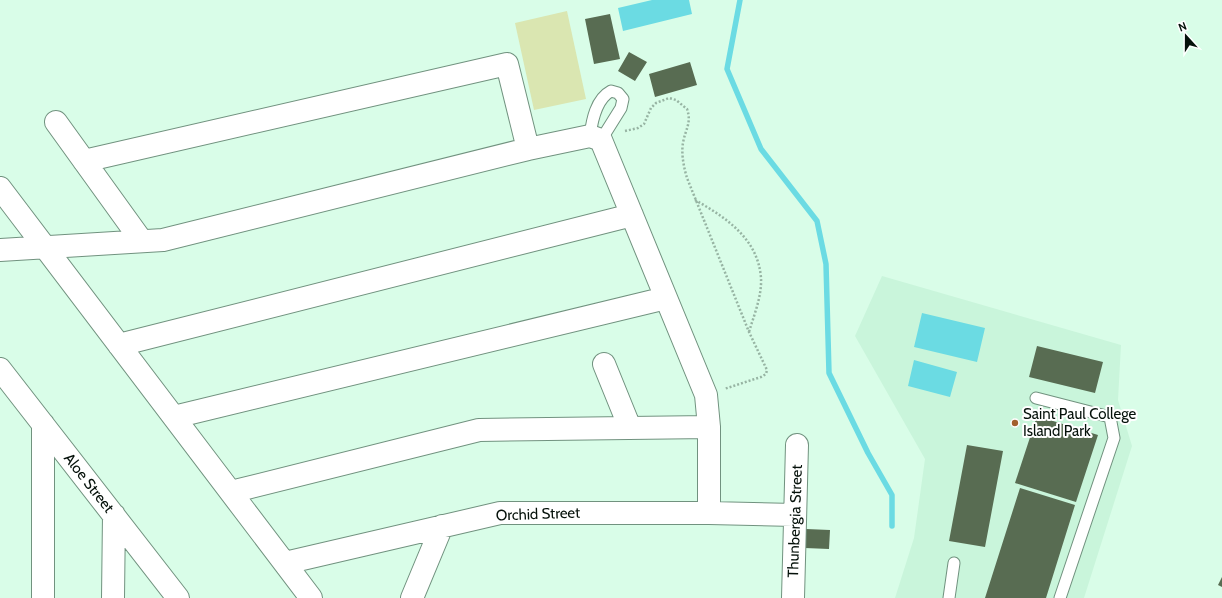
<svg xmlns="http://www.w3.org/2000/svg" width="1222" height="598" font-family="Cabin,sans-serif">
<rect width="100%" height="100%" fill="#d9fde8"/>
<path fill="#c9f5db" d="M882 276 1121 345 1118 400 1132 446 1084 598H895L914 538 925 459 855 336Z"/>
<path fill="#dae6b1" d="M567 11 586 99 534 110 515 23Z"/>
<path fill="#6bdbe3" d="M652 0H689L692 14 623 31 618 8Z
M922 313 985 328 977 362 914 347Z
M914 360 957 372 950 397 908 386Z"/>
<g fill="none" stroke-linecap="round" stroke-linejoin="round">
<path stroke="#6bdbe3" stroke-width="5.5" d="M740 0 727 69 761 149 817 221 826 264 829 373 868 453 892 495V526"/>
</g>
<path fill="#586c52" d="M610 14 620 59 594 64 585 19Z
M629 52 647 62 635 81 618 71Z
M690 62 697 85 655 97 649 74Z
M1037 346 1103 362 1095 393 1029 377Z
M1037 416 1098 435 1076 502 1015 483Z
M967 445 1003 451 985 547 949 541Z
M1020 488 1075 505 1046 598H985Z
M806 529 830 530 829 549 805 548Z
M1222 577V587L1218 585Z"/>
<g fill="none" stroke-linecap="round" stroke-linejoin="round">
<defs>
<path id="service" d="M590 136C592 120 596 99 611 91L618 93 623 99 621 108 601 140
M1036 398 1110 417 1114 438 1060 598
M949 598 954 563"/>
<path id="minor" d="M56 122 141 240
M84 161 507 64 528 149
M0 188 311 598
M0 250 163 240 528 149 590 136 601 140 706 395 709 427V513
M119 345 632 215
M604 364 630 428
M0 369 178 598
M174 417 666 298
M231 492 479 430 709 427
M285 563 500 513H709L795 515
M43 598V424
M113 598 114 515
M412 598 442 526
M793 598 797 445"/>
</defs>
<use href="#service" stroke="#71927f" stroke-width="13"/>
<use href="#minor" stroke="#71927f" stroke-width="24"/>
<path stroke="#97b4a3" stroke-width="2.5" stroke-dasharray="2 2" stroke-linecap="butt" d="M625 131 638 128 644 124 651 108 656 103 669 98 676 100 687 109C692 123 685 130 683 143 681 154 684 168 687 178L749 332 767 370 766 374 761 377 724 389
M695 200C725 217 758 238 761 278 762 296 754 315 749 332"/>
<use href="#service" stroke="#fff" stroke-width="11"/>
<use href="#minor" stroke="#fff" stroke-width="22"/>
</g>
<circle fill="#a2602d" stroke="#fff" stroke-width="1.5" cx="1015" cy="423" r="4"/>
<g text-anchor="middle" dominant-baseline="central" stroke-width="4" stroke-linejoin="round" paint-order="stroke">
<g font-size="15" fill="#05110a" stroke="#fff" text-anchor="start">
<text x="1023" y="414">Saint Paul College<tspan x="1023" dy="17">Island Park</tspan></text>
</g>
<g font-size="15" fill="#05110a" stroke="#fff">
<text transform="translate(89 483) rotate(52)">Aloe Street</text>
<text transform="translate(538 514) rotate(-2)">Orchid Street</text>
<text transform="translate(795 521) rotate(-88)">Thunbergia Street</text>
</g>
</g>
<g transform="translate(1186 36) rotate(339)" stroke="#ffffff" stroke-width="3" paint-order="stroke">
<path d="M0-3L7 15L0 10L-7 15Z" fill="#05110a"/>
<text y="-6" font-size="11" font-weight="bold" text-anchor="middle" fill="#05110a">N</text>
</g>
</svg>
